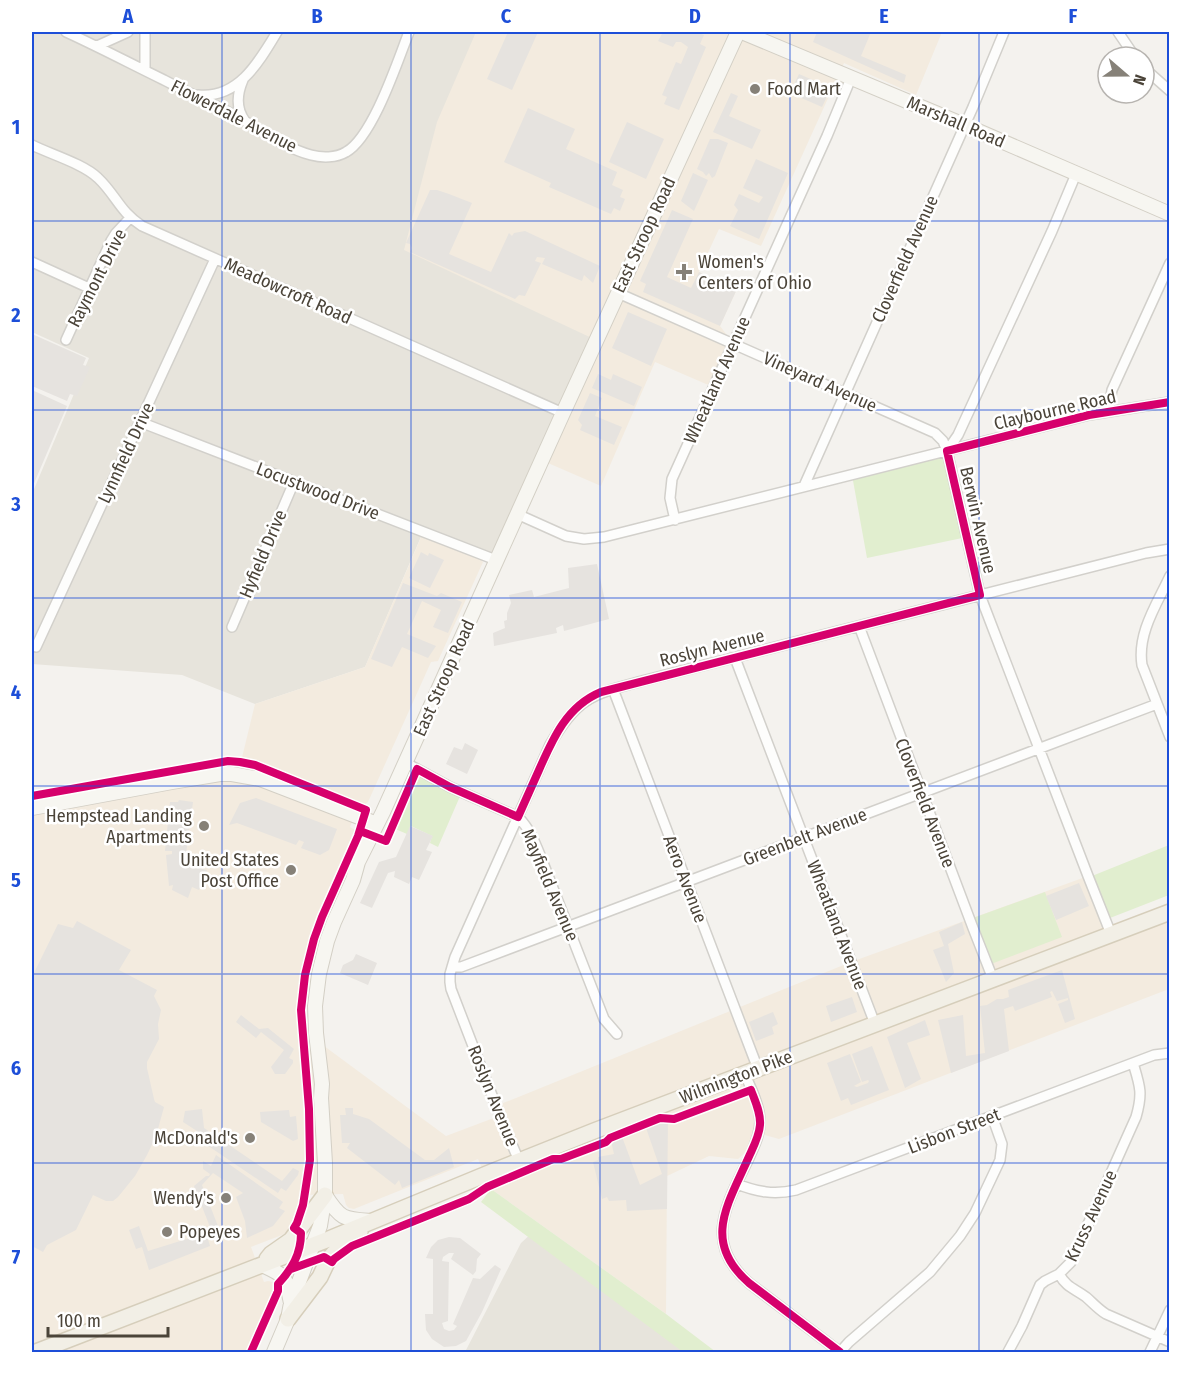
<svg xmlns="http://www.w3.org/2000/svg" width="1201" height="1384" font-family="'Fira Sans Condensed',sans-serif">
<rect width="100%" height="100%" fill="#f4f2ee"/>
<path fill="#e7e4dc" d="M32 32H477L596 340 496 560 423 532 365 667 255 704 182 675 32 664V494L89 358 32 332Z
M534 1231 693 1352H465L521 1243Z"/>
<path fill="#f3ebdf" d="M476 32H942L916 95 844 63 761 246 719 229 699 272 737 289 720 326 733 343 713 387 655 362 601 486 541 460 596 340 404 250 437 122Z
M422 535 478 557 483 562 438 661 431 662 368 802 364 805H359L350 827 355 830 356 835 322 910 309 942 302 977 297 1026 446 1136 499 1116 496 1106 851 962 1088 876 1111 934 1169 912V989L779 1139 765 1135 738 1159 709 1156 667 1176 666 1314 491 1189 478 1159 354 1209 349 1208 346 1205 343 1194 304 1195 298 1215 294 1223 289 1230 282 1235 251 1247 264 1282 268 1281 273 1282 276 1285 247 1352H32V808L238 774 255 704 365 667Z"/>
<path fill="#e1eecf" d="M947 451 967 537 867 558 852 475Z
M418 776 461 794 438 847 430 843 432 836 411 826 407 834 393 828Z
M1169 845V895L1110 918 1092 876Z
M1045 892 1062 937 991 964 973 918Z
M491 1189 666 1314 716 1352H683L481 1202Z"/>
<path fill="#e6e3df" d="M508 32H538L512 90 487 79Z
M663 32H696L704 35 700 44 706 47 679 110 664 104 667 97 662 95 676 62 681 64 688 47 681 42H676L673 47 658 41Z
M817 32H871L861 56 906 75 904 83 813 42Z
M799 74 831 88 822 107 790 93Z
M731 93 738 96 729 116 761 130 752 149 713 132Z
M528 108 575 129 566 149 617 172 612 185 623 190 620 197 625 199 620 211 614 208 611 214 549 187 551 183 504 162Z
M627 122 664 139 646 179 609 162Z
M710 139H718L728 143 715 176 712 178 709 173 706 176 703 172 697 169Z
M756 159 788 173 759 239 730 226 738 210 734 205 739 194 759 203 763 197 743 188Z
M693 173 708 180 694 211 681 201Z
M430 190H437L449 194 472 203 449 254 491 272 509 233 512 236 514 233 525 231 600 266 593 283 584 275 582 281 542 264 545 258 537 257 535 261 541 263 525 296 519 295 515 299 410 252 412 248 410 244 406 243Z
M672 210 693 219 667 277 691 288 699 272 737 289 720 326 643 292 646 284 640 281Z
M628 312 667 329 651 366 612 348Z
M32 334 86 358 83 365 90 367 77 396 70 394 67 401 32 386Z
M598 374 611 380 613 374 642 387 634 406 592 388Z
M32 390 67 406 32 488Z
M590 393 602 398 595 416 622 427 614 445 580 430 582 425 578 420Z
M421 552 428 556 429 553 444 560 430 588 409 578Z
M597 564 609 619 564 631 563 625 556 628 557 633 494 646 493 633 505 628 504 621 507 620V613L511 603 509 595 532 590 534 597 569 588 568 568Z
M403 583 437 596 441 593 462 602 448 633 433 627 441 610 422 601 407 634 436 646 428 658 402 647 392 667 371 659Z
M465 743 478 750 467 774 446 764 454 747 462 750Z
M256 798 337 829 329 850 320 855 301 848 304 842 299 840 296 845 237 823 229 825 240 803Z
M179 800 193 802 186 854 180 855 182 862 185 863 186 856 204 858 202 869 207 870 199 890 192 887 188 898 172 890 173 885 169 886 166 855 172 854V851H165L170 802H178Z
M410 826 433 836 426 850 432 852 419 880 412 877 409 884 394 877 395 871 388 873 372 908 360 903 379 862 396 857Z
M1079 883 1089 906 1056 920 1046 896Z
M77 921 131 950 119 970 157 990 154 996 161 1010 158 1024 159 1039 147 1062V1068L154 1099 155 1102 164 1107 156 1136 147 1155 135 1176 118 1197 113 1201H106L93 1195 76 1230 47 1245 43 1252 32 1246V977L58 924 73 928Z
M962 922 965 934 948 944 954 973 946 982 933 950 944 946 939 932Z
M356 954 377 963 368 985 340 973 343 965 353 960Z
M1062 970 1075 1019 1065 1023 1058 1004 1068 1000V998L1057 1001 1052 991 1050 992 1052 997 1015 1011 1013 1006 1004 1009 1009 1051 951 1073 938 1020 963 1015 966 1056 985 1053 980 1006 987 1005 997 999H1003L1009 997 1008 990Z
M852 997 857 1012 831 1022 826 1006Z
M773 1012 778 1024 772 1027 774 1034 756 1041 749 1022Z
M241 1015 259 1029 268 1028 294 1049 289 1058 293 1060V1063L285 1074H275L271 1067 284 1050 261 1032 256 1038 236 1022Z
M925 1020 930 1035 907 1043 921 1079 905 1088 887 1037Z
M872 1046 889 1090 851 1105 848 1098 841 1101 827 1063 850 1054 861 1082 854 1086 857 1087 868 1083 869 1081 868 1080 862 1082 852 1054Z
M345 1108H353V1114L369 1119 425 1160H434L449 1148 454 1167 402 1188 399 1180 395 1185 347 1148 350 1143H342L340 1115H346Z
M202 1109 204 1128 282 1181 293 1168 299 1171 298 1175 286 1191 281 1188 278 1193 195 1137 197 1131 183 1122 185 1111Z
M289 1110 290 1117 296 1116 298 1139 293 1141 261 1122 260 1112Z
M661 1119 668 1120 667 1209 627 1211 626 1200 609 1201 607 1197 602 1199 593 1162 598 1160V1157L614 1154 611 1141 621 1134 640 1185 662 1174 645 1125Z
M216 1155 283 1202 279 1208 285 1211 273 1226 247 1238 245 1221 236 1197 243 1193 213 1173 202 1185 223 1239 217 1245 194 1186 206 1176H209L210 1174 203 1169V1161L211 1166Z
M139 1226 148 1251 206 1233 210 1246 149 1270 142 1247 136 1249 129 1230Z
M449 1237 460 1238 481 1254 477 1259 476 1271 473 1275 451 1259 454 1253H449L443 1257 442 1261 449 1262 448 1321 442 1323 444 1329 449 1331 454 1330 457 1326 453 1324 473 1278 480 1279 495 1265 501 1269 482 1312 466 1341 456 1346 444 1347 432 1339 426 1330 425 1314H433V1259L426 1258 431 1247 438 1240Z"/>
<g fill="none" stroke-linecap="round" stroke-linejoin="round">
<defs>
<path id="street" d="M66 32C99 47 131 64 164 80 187 92 211 103 234 115 259 128 282 147 311 155 322 158 336 158 346 152 373 137 398 60 409 32
M1118 32 1135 57
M97 46 128 32
M1144 68 1170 91
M145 70V32
M243 80C237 94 236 109 245 121
M198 95C238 99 259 62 277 32
M32 145C50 154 84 164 98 178 116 195 120 212 142 226L563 413
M32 262 89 288
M618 293 935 433 943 441 947 451 980 595 1088 876 1111 934
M66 340 111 241 116 233 130 218
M1108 412 1112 390 1170 263
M140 422 496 560
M947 451 958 435 1052 231 1076 174
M804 486 973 107 1004 32
M517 514 566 536 584 539 604 537 1089 415 1170 402
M675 520 670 498 672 479 827 136 851 78
M1170 576C1157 604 1137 633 1142 665L1170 737
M859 626 973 928 993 979
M232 627 294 482
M36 647 215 259
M735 658 875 1024
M613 689 758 1069
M406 763 450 787 518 817C529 828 534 840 540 855L604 1019 617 1034
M452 967H461L1157 704
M745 1074C751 1089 760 1106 760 1122 760 1135 754 1146 749 1158 727 1204 702 1242 749 1283L840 1352
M519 1161 500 1116 451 989 450 982V974L455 957 550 745C578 695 595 694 646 680L1146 553 1170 549
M737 1184C757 1192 774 1195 796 1190L1154 1055 1170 1053
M1059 1274C1067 1288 1074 1288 1086 1297 1093 1303 1098 1309 1106 1314L1170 1342
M840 1352 849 1342 930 1272 960 1236 975 1213 1000 1160 1002 1144 992 1116
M1008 1352 1022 1326 1040 1285 1045 1281 1059 1274 1071 1262 1136 1117C1143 1093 1140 1086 1133 1063
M1150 1352 1170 1310"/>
<path id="secondary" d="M742 32 964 125 1170 214
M32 808 172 782 220 774H232L260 779 377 824
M325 1195C341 1220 344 1219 372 1221
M262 1265C288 1277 285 1276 291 1303
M274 1352 288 1319 291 1303 320 1226 325 1195V1163L321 1098 322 1084 316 1033 315 1006 319 974 327 941 334 922 353 880 358 862 383 812 563 413 738 32"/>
<path id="primary" d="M267 1259 271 1254 291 1240 325 1195
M288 1319 320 1277 328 1260 334 1253 360 1232
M36 1352 329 1239 494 1171 594 1131 1170 912"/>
</defs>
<use href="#street" stroke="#d2d0cb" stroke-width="12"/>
<use href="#secondary" stroke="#d3cfc5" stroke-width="16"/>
<use href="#primary" stroke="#d6cebb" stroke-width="18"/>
<use href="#street" stroke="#fdfdfc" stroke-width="9"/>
<use href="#secondary" stroke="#f7f6f1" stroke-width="14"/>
<use href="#primary" stroke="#f2efe6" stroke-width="15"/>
<defs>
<path id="cycleway" d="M32 796 228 761 240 762 255 765 366 810 358 836 322 917 314 939 305 975 301 1010 309 1109 310 1160 303 1205 297 1223 294 1228 301 1233C301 1254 292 1269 278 1284V1291L251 1352
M360 831 386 841 417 769 450 787 518 817C525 801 532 786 539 770 553 738 567 706 601 692L980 595 947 451 1089 415 1170 402
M291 1269 324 1257 332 1262 334 1259 352 1246 469 1199 487 1187 553 1159H561L606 1142 610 1138 660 1118 674 1119 751 1090C755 1101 761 1113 760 1125 759 1138 752 1149 747 1161 726 1207 703 1243 749 1283L840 1352"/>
</defs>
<use href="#cycleway" stroke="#fff" stroke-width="11"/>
<use href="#cycleway" stroke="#d6006c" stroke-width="8"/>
</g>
<path fill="none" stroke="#1d4ed8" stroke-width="1.5" stroke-opacity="0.55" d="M222 32V1352M411 32V1352M600 32V1352M790 32V1352M979 32V1352M32 221H1170M32 410H1170M32 598H1170M32 786H1170M32 974H1170M32 1163H1170"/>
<g fill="#868178" stroke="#fff" stroke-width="2">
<circle cx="755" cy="89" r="6"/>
<path d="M681 263h6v6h6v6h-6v6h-6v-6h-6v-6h6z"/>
<circle cx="204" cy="826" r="6"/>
<circle cx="291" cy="870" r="6"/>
<circle cx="250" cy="1138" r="6"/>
<circle cx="226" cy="1198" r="6"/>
<circle cx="167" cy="1232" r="6"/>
</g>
<g text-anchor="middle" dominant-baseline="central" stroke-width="5" stroke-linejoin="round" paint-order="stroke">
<g font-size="18" fill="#4b4439" stroke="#fff" text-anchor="end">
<text x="767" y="89" text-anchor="start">Food Mart</text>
<text x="698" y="262" text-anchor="start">Women's<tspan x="698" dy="21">Centers of Ohio</tspan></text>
<text x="192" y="816">Hempstead Landing<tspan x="192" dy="21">Apartments</tspan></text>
<text x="279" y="860">United States<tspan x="279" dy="21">Post Office</tspan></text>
<text x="238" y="1138">McDonald's</text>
<text x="214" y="1198">Wendy's</text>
<text x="179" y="1232" text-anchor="start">Popeyes</text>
</g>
<g font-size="18" fill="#4b4439" stroke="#fff">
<text transform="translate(234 116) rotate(27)">Flowerdale Avenue</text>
<text transform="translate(956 122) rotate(23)">Marshall Road</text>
<text transform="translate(644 235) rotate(-65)">East Stroop Road</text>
<text transform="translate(905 259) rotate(-66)">Cloverfield Avenue</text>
<text transform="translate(97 278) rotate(-63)">Raymont Drive</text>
<text transform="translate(288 291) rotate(24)">Meadowcroft Road</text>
<text transform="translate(717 380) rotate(-66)">Wheatland Avenue</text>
<text transform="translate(820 382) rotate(24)">Vineyard Avenue</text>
<text transform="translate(1055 410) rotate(-13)">Claybourne Road</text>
<text transform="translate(126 453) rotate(-65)">Lynnfield Drive</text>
<text transform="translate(318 491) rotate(21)">Locustwood Drive</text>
<text transform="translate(978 520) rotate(77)">Berwin Avenue</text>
<text transform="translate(263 554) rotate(-67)">Hyfield Drive</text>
<text transform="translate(712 648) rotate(-14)">Roslyn Avenue</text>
<text transform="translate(444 678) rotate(-66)">East Stroop Road</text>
<text transform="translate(925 803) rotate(69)">Cloverfield Avenue</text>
<text transform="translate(805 837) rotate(-21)">Greenbelt Avenue</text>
<text transform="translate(685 879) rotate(69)">Aero Avenue</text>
<text transform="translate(550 885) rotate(67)">Mayfield Avenue</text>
<text transform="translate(837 925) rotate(69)">Wheatland Avenue</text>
<text transform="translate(736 1077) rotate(-21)">Wilmington Pike</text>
<text transform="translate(493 1096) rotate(68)">Roslyn Avenue</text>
<text transform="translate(954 1131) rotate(-21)">Lisbon Street</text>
<text transform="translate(1091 1216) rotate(-65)">Kruss Avenue</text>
</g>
</g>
<rect width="1201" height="1384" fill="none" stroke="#ffffff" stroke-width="66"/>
<g transform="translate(1126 75) rotate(110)"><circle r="28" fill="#ffffff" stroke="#b7b4b0" stroke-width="1.5"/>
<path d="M0-4.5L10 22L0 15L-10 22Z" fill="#868178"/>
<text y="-9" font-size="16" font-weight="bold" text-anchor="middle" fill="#4b4439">N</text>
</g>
<path d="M48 1327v9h120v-9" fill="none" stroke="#4b4439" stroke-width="3"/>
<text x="57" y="1327" font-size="18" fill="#4b4439" stroke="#ffffff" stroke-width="4.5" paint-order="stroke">100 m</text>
<rect x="33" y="33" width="1135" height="1318" fill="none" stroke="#1d4ed8" stroke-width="2"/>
<g font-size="20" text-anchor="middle" font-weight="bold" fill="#1d4ed8">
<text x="128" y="23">A</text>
<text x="317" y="23">B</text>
<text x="506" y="23">C</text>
<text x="695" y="23">D</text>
<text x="884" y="23">E</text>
<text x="1073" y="23">F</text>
<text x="16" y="134">1</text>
<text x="16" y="322">2</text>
<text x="16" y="511">3</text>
<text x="16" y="699">4</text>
<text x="16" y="887">5</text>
<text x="16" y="1075">6</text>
<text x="16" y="1264">7</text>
</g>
</svg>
